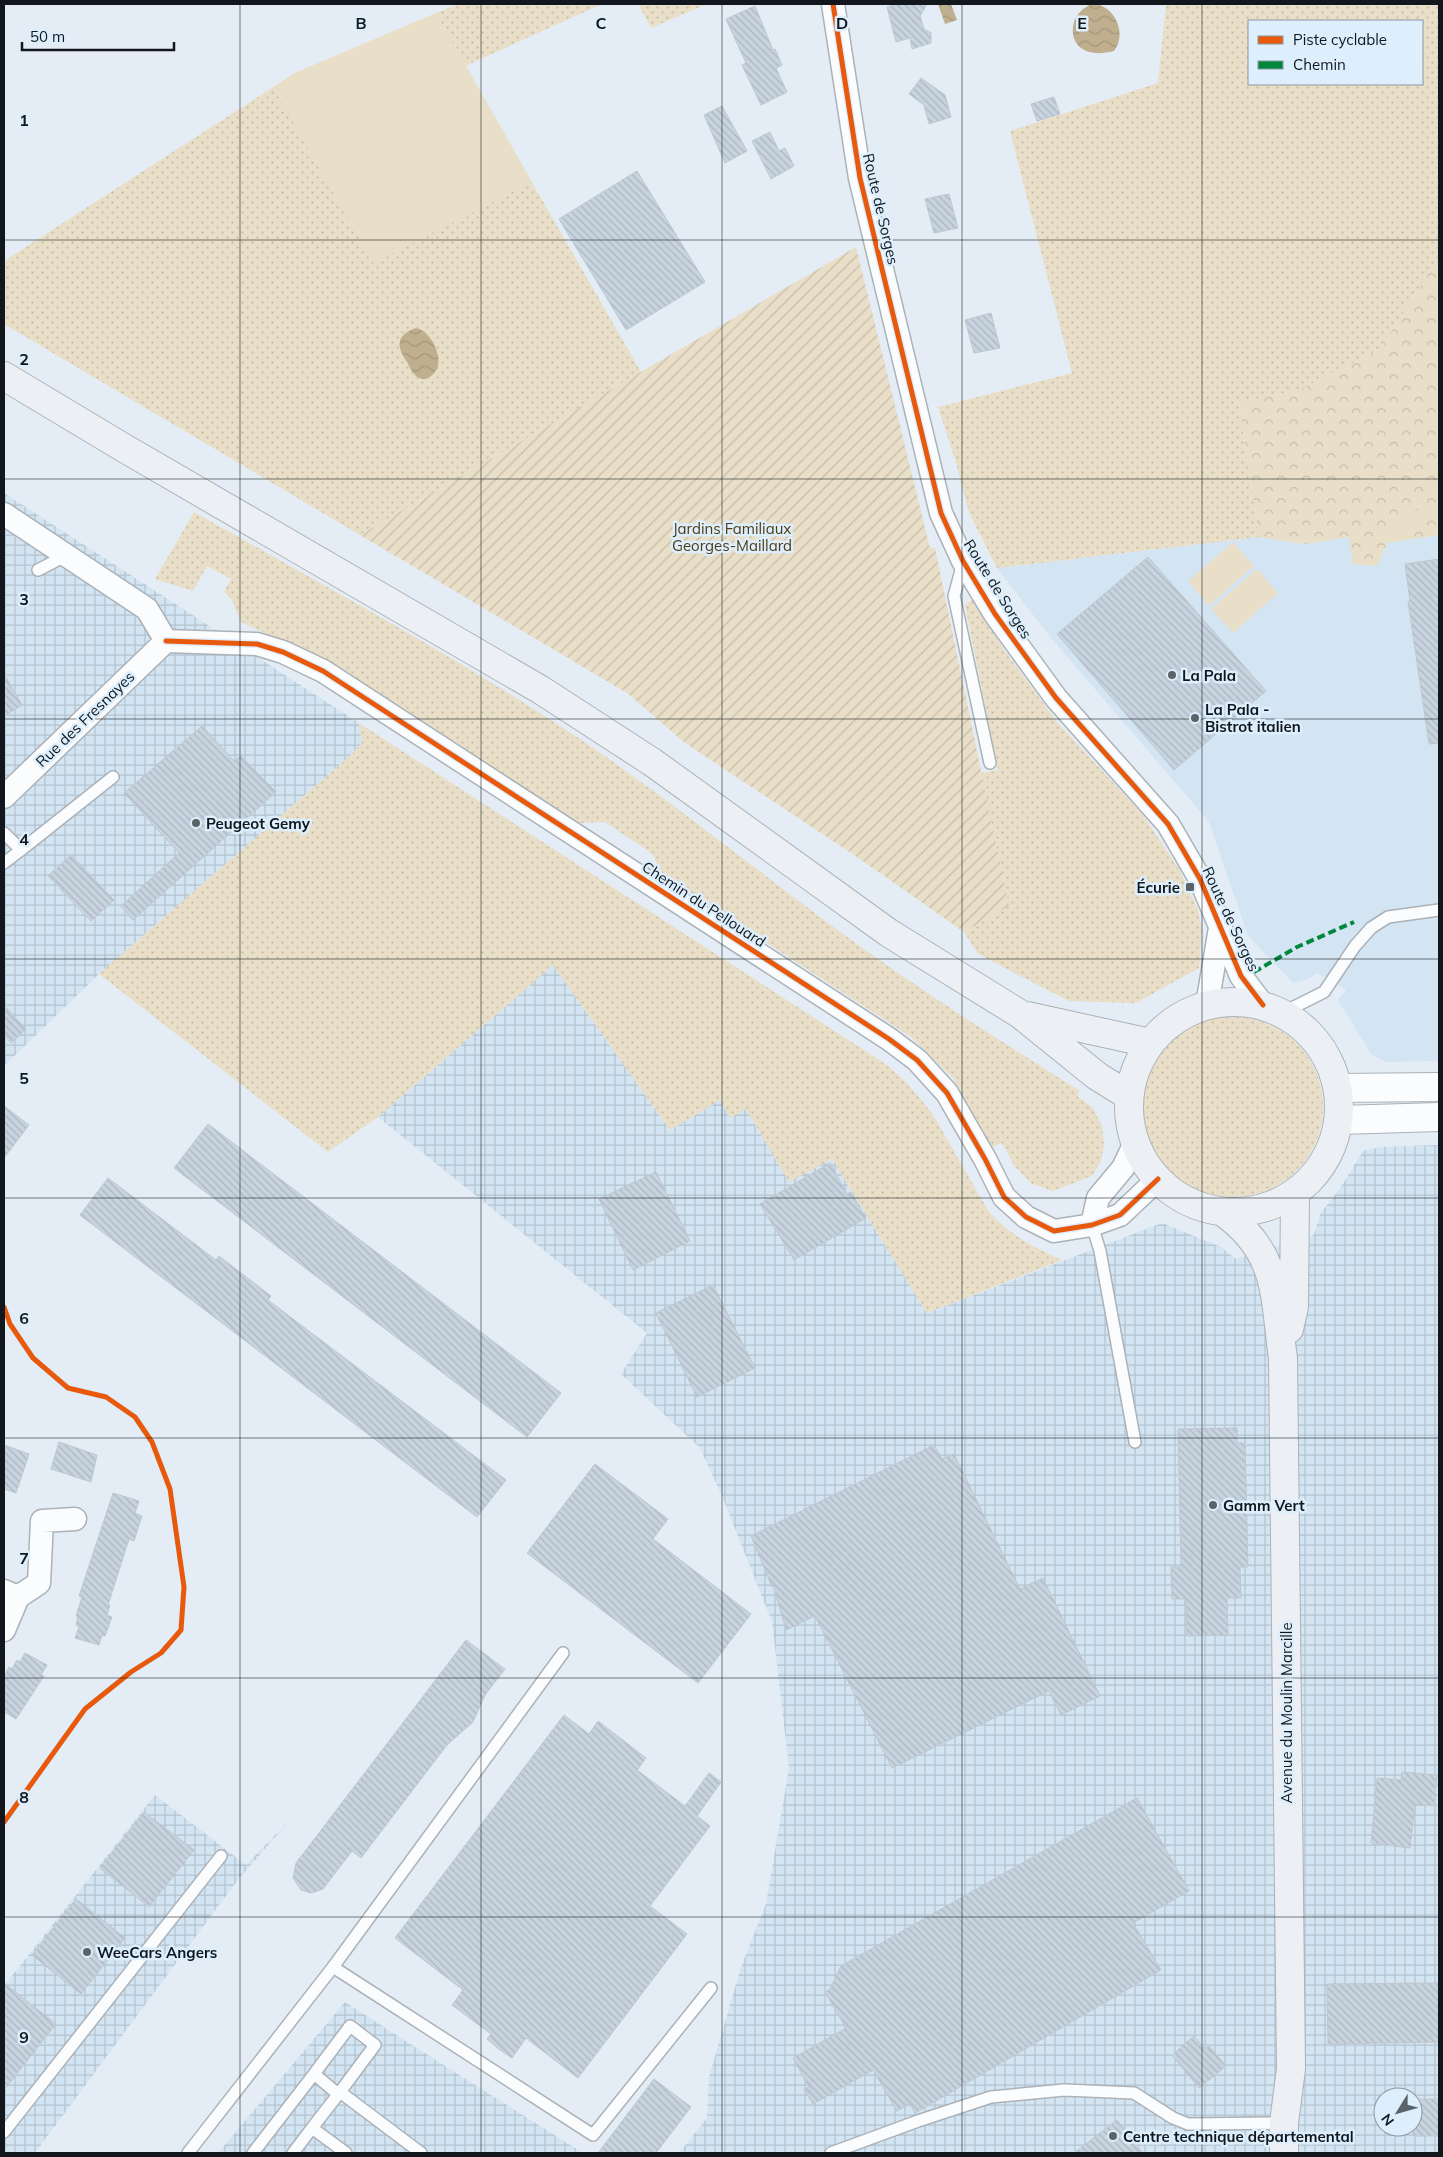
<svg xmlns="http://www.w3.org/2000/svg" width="1443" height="2157" font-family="Mulish,sans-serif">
<defs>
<pattern id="industrial-grid" width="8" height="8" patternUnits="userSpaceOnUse" patternTransform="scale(1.25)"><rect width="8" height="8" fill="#d3e4f2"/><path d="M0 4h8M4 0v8" fill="none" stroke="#b4c3cf"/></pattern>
<pattern id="grass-dots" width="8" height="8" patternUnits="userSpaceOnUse" patternTransform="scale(1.25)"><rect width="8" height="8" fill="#e9dec7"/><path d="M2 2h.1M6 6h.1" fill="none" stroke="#c7beaa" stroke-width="1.8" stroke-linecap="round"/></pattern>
<pattern id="park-crowns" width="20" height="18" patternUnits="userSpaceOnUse" patternTransform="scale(1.25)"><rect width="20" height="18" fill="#e9dec7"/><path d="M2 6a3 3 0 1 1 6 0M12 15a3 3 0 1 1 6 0" fill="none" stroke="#c7beaa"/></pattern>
<pattern id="garden-furrows" width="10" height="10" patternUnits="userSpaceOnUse" patternTransform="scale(1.25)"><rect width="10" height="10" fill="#e9dec7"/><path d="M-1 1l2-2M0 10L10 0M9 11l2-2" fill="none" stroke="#c7beaa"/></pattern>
<pattern id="water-waves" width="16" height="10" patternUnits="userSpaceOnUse" patternTransform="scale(1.25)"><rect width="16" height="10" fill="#bfaf8e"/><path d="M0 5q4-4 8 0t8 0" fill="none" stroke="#a3967a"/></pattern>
<pattern id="building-back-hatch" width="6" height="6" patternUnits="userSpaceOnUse" patternTransform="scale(1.25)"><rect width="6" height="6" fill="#c7d4df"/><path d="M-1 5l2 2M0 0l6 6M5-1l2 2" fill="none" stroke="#aab5bf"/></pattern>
</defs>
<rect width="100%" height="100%" fill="#e4edf5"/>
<path fill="#d3e4f2" d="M1439 535V1061L1386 1062 1372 1055 1338 1000 1346 990 1317 973 1306 980 1293 983 1248 936 1209 822 1051 638 997 568 1259 537 1305 544 1350 537 1387 543Z"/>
<path fill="url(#industrial-grid)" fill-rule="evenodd" d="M4 493 359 723 362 743 351 755 99 974 4 1066Z
M553 965 670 1130 720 1100 746 1109 789 1181 832 1159 927 1313 1162 1223 1221 1247 1236 1259 1314 1235 1320 1214 1341 1187 1363 1151 1381 1147 1439 1145V2153H679L707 2118 709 2077 741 1967 766 1904 789 1768 772 1622 722 1496 700 1448 621 1374 647 1333 378 1117ZM1383 2097H1413V2127H1383Z
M155 1795 246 1865 290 1820 237 1881 35 2153H4V1986Z
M345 2002 404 2040 583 2153H218Z"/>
<path fill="url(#grass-dots)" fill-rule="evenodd" d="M458 4H602L465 66 641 372 360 535 4 324V261L295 73Z
M638 4H707L651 28Z
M1166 4H1439V257L1380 349 1301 389 1239 403 1259 537 997 568 969 513 955 459 938 407 1072 373 1010 131 1158 83ZM1249 21H1422V84H1249Z
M194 512C321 584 449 653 571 733 660 792 742 859 828 923 909 983 994 1037 1080 1091L1077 1096 1093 1108 1102 1126 1104 1145 1101 1161 1092 1176 1053 1191 1032 1184 1015 1167 1002 1143 992 1147 953 1078 911 1037 660 873 653 854 605 822 580 823 305 651 241 622 232 600 224 592 231 579 207 566 193 591 155 579Z
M973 599 1005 651 1057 722 1143 815 1180 871 1198 910 1202 930 1199 968 1136 1003 1069 1001 978 954 964 932 1009 906 981 773 998 770 965 605Z
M359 723 887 1065 907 1083 932 1113 989 1212C1010 1235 1033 1247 1062 1260L927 1313 832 1159 789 1182 746 1109 730 1118 720 1100 670 1130 553 965 378 1117 328 1152 99 974 351 755 362 743Z
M1143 1107a90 90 0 1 1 180 0a90 90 0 1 1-180 0Z"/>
<path fill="url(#park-crowns)" d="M1439 257V535L1387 543 1377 566 1353 564 1349 537 1305 544 1259 537 1239 403 1301 389 1380 349Z"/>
<path fill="url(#garden-furrows)" d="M856 247 930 548H935L1009 906 964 932 857 857 685 743 627 693 360 535Z"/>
<path fill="#e9dec7" d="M436 13 532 182 373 263 273 87 295 73Z
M1425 506 1431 516 1391 539 1385 529Z
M1233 542 1254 566 1209 606 1188 581Z
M1257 569 1278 593 1233 633 1211 609Z"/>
<path fill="url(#water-waves)" d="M938 4H951L957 20 945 24Z
M1092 4C1114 4 1128 33 1114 51 1064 64 1063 14 1092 4Z
M416 328C429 330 441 352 438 365 437 373 427 382 419 378 413 375 410 367 407 362 396 346 396 335 416 328Z"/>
<path fill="url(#building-back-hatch)" stroke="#c0c7cd" d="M897 4H927L920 16 924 29 931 33V43L912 49 910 38 896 42 887 7Z
M755 6 773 50 775 49 782 65 776 68 787 92 761 105 742 65 746 63 726 19Z
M921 78 945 95 951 117 929 124 924 105 909 94Z
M1054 97 1060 114 1037 121 1031 104Z
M722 106 747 151 725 163 704 115Z
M770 132 779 151 785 148 794 166 771 179 752 141Z
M637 171 705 282 626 330 559 219Z
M949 194 958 228 934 233 925 199Z
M991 313 1000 348 974 353 965 320Z
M1148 557 1266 691 1174 770 1057 634Z
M1439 559V743L1429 744 1408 601H1410L1405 564Z
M4 674 22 705 4 716Z
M202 726 234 761 241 756 276 792 133 920 121 906 179 853 124 793Z
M71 855 114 900 91 921 48 876Z
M4 1005 26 1029 11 1043 4 1035Z
M4 1106 29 1125 4 1158Z
M208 1124 561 1393 527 1437 174 1168Z
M830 1163 847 1194 851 1192 866 1218 794 1260 760 1204Z
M656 1172 690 1241 633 1270 599 1199Z
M108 1178 216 1260 219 1256 271 1296 268 1300 506 1480 477 1517 80 1215Z
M713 1285 755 1368 697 1397 656 1313Z
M1237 1428V1443H1245L1248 1567H1240L1241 1598H1227L1228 1635 1187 1636 1186 1599H1172L1171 1567H1181L1178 1429Z
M59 1442 97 1455 91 1482 51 1469Z
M4 1445 29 1454 16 1493 4 1489Z
M934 1445 942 1459 954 1454 1020 1589 1043 1578 1100 1696 1061 1715 1049 1691 892 1768 815 1616 786 1630 773 1585 772 1587 751 1536Z
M595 1464 668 1519 653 1539 751 1614 698 1683 527 1553Z
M113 1493 139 1501 135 1513 142 1516 134 1541 129 1539 108 1605H110L107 1615 112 1617 105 1636 102 1635 99 1645 75 1638 79 1627 76 1625 78 1617 76 1616 82 1597 79 1596Z
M466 1640 505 1669 485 1695 473 1722 447 1745 361 1858 352 1851 323 1889 311 1893 301 1890 293 1878 296 1863Z
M25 1653 47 1665 41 1675 44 1676 16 1719 4 1712V1677L9 1667 12 1669 17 1660 20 1662Z
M564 1715 589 1734 598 1721 646 1758 637 1770 685 1806 709 1773 721 1782 697 1816 710 1826 650 1906 687 1934 578 2078 526 2038 512 2058 500 2050 487 2039 491 2034 452 2005 463 1990 395 1938Z
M1402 1772 1437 1775 1434 1806 1415 1804 1410 1848 1371 1843 1377 1778 1401 1780Z
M1137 1798 1189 1891 1133 1923 1161 1970 915 2113 910 2104 897 2111 873 2070 813 2104 804 2089 809 2087 793 2058 846 2028 825 1992 830 1989 841 1966Z
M144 1812 194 1850 149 1907 100 1868Z
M76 1899 125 1938 81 1994 32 1955Z
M4 1983 56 2024 4 2090Z
M1439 1983V2042L1328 2044 1327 1984Z
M1194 2036 1205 2049 1209 2046 1226 2066 1199 2088 1172 2055Z
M654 2079 691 2107 656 2153H598Z
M1413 2099H1439V2136H1413Z
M1117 2120 1143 2153H1074Z"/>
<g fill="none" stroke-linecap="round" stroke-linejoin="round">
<defs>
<path id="service" d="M963 563 954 596 990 763
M38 570 67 555
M4 833 21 850 113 777
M4 863 21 850
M1282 1013 1324 992 1355 946 1371 928 1388 917 1439 910
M1092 1225 1100 1251 1135 1442
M333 1967 593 2135 711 1988
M338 2094 314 2074 350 2026 375 2045 340 2092
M312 2128 340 2092 421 2153
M4 2132 221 1856
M188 2153 333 1967 563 1653
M253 2153 314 2074
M293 2153 312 2128 346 2153
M831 2153 918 2121 991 2097 1064 2090 1134 2093 1173 2118 1188 2124 1284 2123"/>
<path id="minor" d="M833 4 860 178 941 513 963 561 995 614 1056 698 1168 824 1200 879 1241 976 1263 1005
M4 514 147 609 166 641
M166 641 257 644 283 652 323 671 889 1039 917 1060 947 1093 985 1159 1004 1197 1026 1217 1054 1231 1092 1225 1120 1215 1158 1179
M4 797 166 641
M1207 1005 1220 928
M1092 1225 1098 1198 1123 1168 1135 1143
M4 1591 18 1597 4 1630
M18 1597 39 1583 42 1521 75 1519"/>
<path id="tertiary" d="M1339 1088 1439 1087
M1339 1120 1439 1117"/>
<path id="secondary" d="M4 376 124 448 541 690 652 762 889 933 1020 1014 1097 1076 1129 1096
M1129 1107a105 105 0 1 1 210 0a105 105 0 1 1-210 0Z
M1027 1016 1150 1043
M1223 1212C1280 1253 1274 1296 1283 1358L1291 2069 1284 2123V2153
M1289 1329 1294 1307 1295 1193"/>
</defs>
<use href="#service" stroke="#abb2b8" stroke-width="14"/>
<use href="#minor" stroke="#abb2b8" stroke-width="25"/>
<use href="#tertiary" stroke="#abb2b8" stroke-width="30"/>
<use href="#secondary" stroke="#abb2b8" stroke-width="30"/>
<use href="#service" stroke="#fbfcfe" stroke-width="11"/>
<use href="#minor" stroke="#fbfcfe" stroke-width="22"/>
<use href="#tertiary" stroke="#fbfcfe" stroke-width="28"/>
<use href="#secondary" stroke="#ecf0f4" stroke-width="28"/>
<path stroke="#00873e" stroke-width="4" stroke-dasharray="8 4" stroke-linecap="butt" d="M1254 972 1297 947 1354 922"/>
<defs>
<path id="cycleway" d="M833 4 860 178 941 513 963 561 995 614 1056 698 1168 824 1200 879 1241 976 1263 1005
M166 641 257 644 283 652 323 671 889 1039 917 1060 947 1093 985 1159 1004 1197 1026 1217 1054 1231 1092 1225 1120 1215 1158 1179
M4 1307 10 1324 33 1358 68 1388 106 1397 135 1417 152 1442 170 1489 184 1587 181 1630 161 1653 131 1672 85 1709 4 1822"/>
</defs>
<use href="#cycleway" stroke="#ddeefc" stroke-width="8"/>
<use href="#cycleway" stroke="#e8590c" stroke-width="5"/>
</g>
<path fill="none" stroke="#11171c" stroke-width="1" stroke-opacity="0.55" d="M240 4V2153M481 4V2153M722 4V2153M962 4V2153M1202 4V2153M4 240H1439M4 479H1439M4 719H1439M4 959H1439M4 1198H1439M4 1438H1439M4 1678H1439M4 1917H1439"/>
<g fill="#5b6268" stroke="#ddeefc" stroke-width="2">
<circle cx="1172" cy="675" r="5"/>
<circle cx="1195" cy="718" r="5"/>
<circle cx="196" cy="823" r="5"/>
<rect x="1185" y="882" width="10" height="10" rx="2.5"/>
<circle cx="1213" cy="1505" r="5"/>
<circle cx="87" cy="1952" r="5"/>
<circle cx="1113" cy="2136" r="5"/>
</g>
<g text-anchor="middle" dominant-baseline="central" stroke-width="5" stroke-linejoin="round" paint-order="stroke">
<g font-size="15" fill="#11171c" stroke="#ddeefc">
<text transform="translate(881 209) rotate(77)">Route de Sorges</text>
<text transform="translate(998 589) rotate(58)">Route de Sorges</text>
<text transform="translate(85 719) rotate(-44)">Rue des Fresnayes</text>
<text transform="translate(704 904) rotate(33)">Chemin du Pellouard</text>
<text transform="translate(1231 919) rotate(65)">Route de Sorges</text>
<text transform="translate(1286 1713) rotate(-90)">Avenue du Moulin Marcille</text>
</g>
<g font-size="15" fill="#503c13" stroke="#ddeefc">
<text x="732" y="528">Jardins Familiaux<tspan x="732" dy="17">Georges-Maillard</tspan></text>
</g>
<g font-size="15" font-weight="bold" fill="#11171c" stroke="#ddeefc" text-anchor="start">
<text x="1182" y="675">La Pala</text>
<text x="1205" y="709">La Pala -<tspan x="1205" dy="17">Bistrot italien</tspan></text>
<text x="206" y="823">Peugeot Gemy</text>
<text x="1180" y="887" text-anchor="end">Écurie</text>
<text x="1223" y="1505">Gamm Vert</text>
<text x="97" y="1952">WeeCars Angers</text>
<text x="1123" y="2136">Centre technique départemental</text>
</g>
</g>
<g font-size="16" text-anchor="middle" font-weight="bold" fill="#11171c" stroke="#ddeefc" stroke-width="5" stroke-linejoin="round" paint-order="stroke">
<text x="361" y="29">B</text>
<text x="601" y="29">C</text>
<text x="842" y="29">D</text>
<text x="1082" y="29">E</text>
<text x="24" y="126">1</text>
<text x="24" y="365">2</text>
<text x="24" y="605">3</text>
<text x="24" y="845">4</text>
<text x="24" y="1084">5</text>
<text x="24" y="1324">6</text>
<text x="24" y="1564">7</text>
<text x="24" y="1803">8</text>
<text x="24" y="2043">9</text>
</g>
<rect width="1443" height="2157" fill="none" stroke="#11171c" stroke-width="10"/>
<rect x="1248" y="20" width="175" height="65" fill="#ddeefc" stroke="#8b98a2"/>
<rect x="1258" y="36" width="25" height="8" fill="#e8590c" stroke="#8b98a2"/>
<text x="1293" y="45" font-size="15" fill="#11171c">Piste cyclable</text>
<rect x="1258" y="61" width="25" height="8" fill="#00873e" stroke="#8b98a2"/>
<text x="1293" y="70" font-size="15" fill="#11171c">Chemin</text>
<g transform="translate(1398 2112) rotate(233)"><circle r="24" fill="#ddeefc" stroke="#8b98a2"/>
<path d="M0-4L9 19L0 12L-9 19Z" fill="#5b6268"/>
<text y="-8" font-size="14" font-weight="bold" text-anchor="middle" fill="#11171c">N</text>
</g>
<path d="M22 42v8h152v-8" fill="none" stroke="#11171c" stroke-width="2.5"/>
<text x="30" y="42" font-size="15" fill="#11171c" stroke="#ddeefc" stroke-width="4" paint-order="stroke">50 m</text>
</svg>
